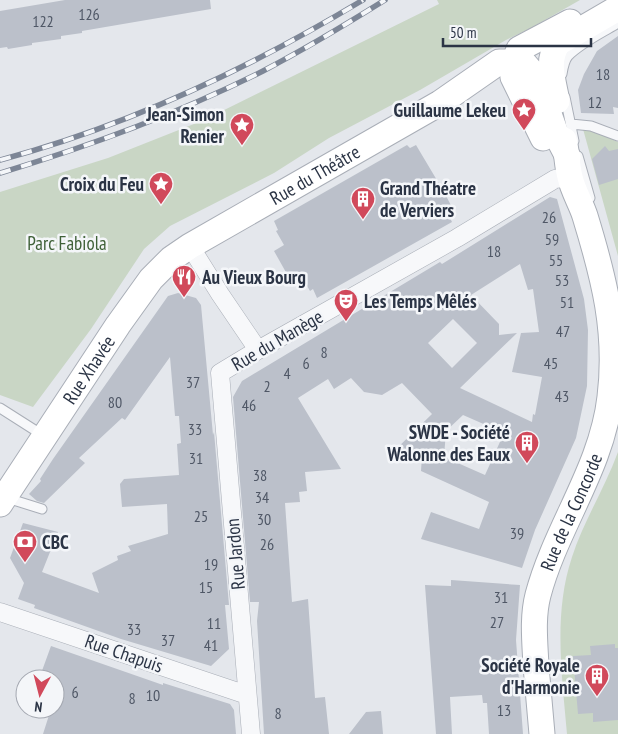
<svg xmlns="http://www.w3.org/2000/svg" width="618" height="734" font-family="'PT Sans Narrow',sans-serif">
<rect width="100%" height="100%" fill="#e4e7ec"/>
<path fill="#c9d6c5" d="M437 0H580L531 28 506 40 420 90 329 138 274 173 170 226 144 249 91 329 33 407 0 395V192L108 158 204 120 439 4Z
M583 129 592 130 618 142V256Z
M618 452V734H567C562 675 553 614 572 557 584 520 605 488 618 452Z"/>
<path fill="#bbc0ca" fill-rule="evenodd" d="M65 0H210L211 9 82 31V33L61 36V39L32 43V45L8 49 7 47 0 48V11Z
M618 36V108L613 107 614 114 581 113 578 90 584 74 597 51Z
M407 145 410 148 416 145 444 192 456 215 450 218 452 222 317 298 313 289 310 291 302 277 292 283 274 251 284 245 276 231 278 230 274 221Z
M605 146 609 151 618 149V179L599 185 592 159Z
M550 197 557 199 584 299 588 330 587 386 576 438 535 530 522 568 421 539 431 512 479 529 489 502 421 471 422 455 391 454 432 414 402 383 382 395 364 392 351 378 334 389 328 379 298 398 341 469 305 472 307 491 299 492 300 502 285 503 292 602 308 599 315 698 325 697 329 734H264L257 621 259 602H250L233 397 242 381 440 262 442 264ZM520 264 528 290 533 289 539 332 521 333 512 372 542 377 535 415 533 414 532 422 460 388 517 333 499 335V324L471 295ZM453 319 477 343 452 368 428 343ZM463 415 504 433 485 475 444 457 446 431Z
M178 293 196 298 201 305 213 435 214 432 229 605H225L229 649 211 666 121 639 34 608 35 605 18 599 24 583 10 558 23 523 58 532 42 572 99 593 92 573 118 560 117 556 131 551 128 546 168 534 167 504 122 507 120 484 124 479 179 475 177 444 181 443 179 416H175L170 357 125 420 122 418 79 458 85 463 44 503 37 501 29 494 41 481 40 479 53 459 168 296Z
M451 580 520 585 516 640 523 734H489L487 703H483L482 695 450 697 452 734H436L425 585 451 586Z
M615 644V648H618V720L593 722V713L578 714 573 656 591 655 590 646Z
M51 646 163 685V683L230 704 234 710 236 734H43L51 709H55V679H39Z
M381 711 383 734H349L366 712Z"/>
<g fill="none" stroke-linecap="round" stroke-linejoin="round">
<defs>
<path id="lane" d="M562 74C563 68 564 61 568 56 582 42 602 33 618 23
M565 97 574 141
M571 124 591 126 618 136
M578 156 590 198
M0 408 44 436
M7 498 42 509"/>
<path id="street" d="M190 246 220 294 258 350
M0 612 247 695
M251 734 220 373 258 350 457 238 555 179 570 177"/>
<g id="secondary">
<path d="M557 101C553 80 546 61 558 43L618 8"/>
<path d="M543 138 513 77 512 68 519 49 570 22"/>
<path id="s1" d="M0 504 118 325 151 279 171 259 190 246 440 103 499 62H523L536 77 556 134 568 157"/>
<path id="s2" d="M542 734C540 711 538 689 536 666 535 643 532 618 538 595 556 527 602 468 610 397 618 332 604 278 585 216 581 203 573 191 570 177 567 166 567 152 564 140"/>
</g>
</defs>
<use href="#lane" stroke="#a9aeb7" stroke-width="11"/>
<use href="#street" stroke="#a9aeb7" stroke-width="19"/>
<use href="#secondary" stroke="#a9aeb7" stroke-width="27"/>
<use href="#lane" stroke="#f7f8fa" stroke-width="9"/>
<use href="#street" stroke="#f7f8fa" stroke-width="18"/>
<use href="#secondary" stroke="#fff" stroke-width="25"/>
<defs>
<path id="rail" d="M0 160C128 126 250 68 363 0
M0 173C90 146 179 113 263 71 305 49 345 25 385 0"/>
</defs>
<use href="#rail" stroke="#7d8696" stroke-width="5.5"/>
<use href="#rail" stroke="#f4f6f9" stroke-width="4" stroke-dasharray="11" stroke-linecap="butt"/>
</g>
<defs>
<symbol id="sight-pin" viewBox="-11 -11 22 30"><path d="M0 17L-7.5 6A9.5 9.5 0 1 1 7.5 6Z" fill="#d1495b" stroke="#f4f6f9"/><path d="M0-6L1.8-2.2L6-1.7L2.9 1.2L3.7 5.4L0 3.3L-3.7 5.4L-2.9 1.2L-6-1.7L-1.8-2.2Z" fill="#fff"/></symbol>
<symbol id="building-pin" viewBox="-11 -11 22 30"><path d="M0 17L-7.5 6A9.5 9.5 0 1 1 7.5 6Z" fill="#d1495b" stroke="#f4f6f9"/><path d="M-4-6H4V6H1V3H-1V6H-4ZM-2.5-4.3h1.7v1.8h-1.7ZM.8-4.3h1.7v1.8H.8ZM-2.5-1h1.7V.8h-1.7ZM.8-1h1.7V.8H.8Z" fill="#fff"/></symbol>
<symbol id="restaurant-pin" viewBox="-11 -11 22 30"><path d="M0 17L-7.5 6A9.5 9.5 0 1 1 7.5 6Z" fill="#d1495b" stroke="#f4f6f9"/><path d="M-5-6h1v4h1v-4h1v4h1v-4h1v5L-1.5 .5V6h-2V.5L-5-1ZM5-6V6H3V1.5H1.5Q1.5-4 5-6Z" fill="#fff"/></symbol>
<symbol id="theatre-pin" viewBox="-11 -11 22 30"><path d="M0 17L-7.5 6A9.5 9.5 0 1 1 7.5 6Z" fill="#d1495b" stroke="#f4f6f9"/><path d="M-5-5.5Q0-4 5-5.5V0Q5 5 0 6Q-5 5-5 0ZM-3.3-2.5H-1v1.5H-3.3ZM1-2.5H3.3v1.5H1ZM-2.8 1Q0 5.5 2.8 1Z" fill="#fff"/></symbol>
<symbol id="bank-pin" viewBox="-11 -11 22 30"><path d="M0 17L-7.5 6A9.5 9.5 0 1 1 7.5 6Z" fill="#d1495b" stroke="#f4f6f9"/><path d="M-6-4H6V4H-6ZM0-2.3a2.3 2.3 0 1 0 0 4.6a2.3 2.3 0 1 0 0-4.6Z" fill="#fff"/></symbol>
</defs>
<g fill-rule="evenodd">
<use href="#sight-pin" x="510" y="96" width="28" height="38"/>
<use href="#sight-pin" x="228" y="111" width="28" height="38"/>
<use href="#sight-pin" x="147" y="170" width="28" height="38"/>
<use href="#building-pin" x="349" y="185" width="28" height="38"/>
<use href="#restaurant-pin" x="170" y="263" width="28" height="38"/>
<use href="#theatre-pin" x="332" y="287" width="28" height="38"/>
<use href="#building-pin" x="513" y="429" width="28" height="38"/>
<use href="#bank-pin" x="11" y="528" width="28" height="38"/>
<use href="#building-pin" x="583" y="662" width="28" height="38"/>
</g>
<g text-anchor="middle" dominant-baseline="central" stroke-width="5" stroke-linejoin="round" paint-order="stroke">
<g font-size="16" fill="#4f5766">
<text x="89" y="14">126</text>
<text x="43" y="21">122</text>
<text x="603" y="74">18</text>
<text x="595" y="102">12</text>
<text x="549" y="217">26</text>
<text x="552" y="239">59</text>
<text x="494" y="251">18</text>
<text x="556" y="260">55</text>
<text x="562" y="280">53</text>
<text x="567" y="302">51</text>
<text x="563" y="331">47</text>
<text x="324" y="352">8</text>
<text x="306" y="363">6</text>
<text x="551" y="363">45</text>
<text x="287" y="373">4</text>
<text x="193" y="382">37</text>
<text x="267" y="386">2</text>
<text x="562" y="396">43</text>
<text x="115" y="402">80</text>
<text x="249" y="405">46</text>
<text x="195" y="429">33</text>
<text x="196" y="458">31</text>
<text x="260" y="475">38</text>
<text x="262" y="497">34</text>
<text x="201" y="516">25</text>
<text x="264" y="519">30</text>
<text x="517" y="533">39</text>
<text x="267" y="544">26</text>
<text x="211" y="564">19</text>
<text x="206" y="587">15</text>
<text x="501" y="597">31</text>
<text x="497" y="622">27</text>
<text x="214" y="623">11</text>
<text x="134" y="629">33</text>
<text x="168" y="640">37</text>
<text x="211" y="645">41</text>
<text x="75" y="692">6</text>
<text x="153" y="695">10</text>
<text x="132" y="698">8</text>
<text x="504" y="710">13</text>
<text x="278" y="713">8</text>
</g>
<g font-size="19" font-weight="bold" fill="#2b3445" stroke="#f4f6f9" text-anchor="end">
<text x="506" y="110">Guillaume Lekeu</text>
<text x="224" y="114">Jean-Simon<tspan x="224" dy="22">Renier</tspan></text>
<text x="144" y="184">Croix du Feu</text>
<text x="380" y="188" text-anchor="start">Grand Théatre<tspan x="380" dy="22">de Verviers</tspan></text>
<text x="202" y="277" text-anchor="start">Au Vieux Bourg</text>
<text x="364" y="301" text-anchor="start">Les Temps Mêlés</text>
<text x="510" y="432">SWDE - Société<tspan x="510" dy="22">Walonne des Eaux</tspan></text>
<text x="42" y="542" text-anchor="start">CBC</text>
<text x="580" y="665">Société Royale<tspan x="580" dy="22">d'Harmonie</tspan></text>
</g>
<g font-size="19" fill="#2b3445" stroke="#f4f6f9">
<text stroke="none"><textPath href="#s1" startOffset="466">Rue du Théâtre</textPath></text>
<text transform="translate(277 340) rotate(-30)">Rue du Manège</text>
<text stroke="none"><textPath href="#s1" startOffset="161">Rue Xhavée</textPath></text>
<text stroke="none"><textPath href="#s2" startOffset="229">Rue de la Concorde</textPath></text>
<text transform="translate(235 554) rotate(-95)">Rue Jardon</text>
<text transform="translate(124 653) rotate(19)">Rue Chapuis</text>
</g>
<g font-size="19" fill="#3f6138" stroke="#f4f6f9">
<text x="67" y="243">Parc Fabiola</text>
</g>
</g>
<g transform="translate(40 694) rotate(187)"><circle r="24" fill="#f4f6f9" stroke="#a4a8b1"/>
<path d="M0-4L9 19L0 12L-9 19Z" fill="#d1495b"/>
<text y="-8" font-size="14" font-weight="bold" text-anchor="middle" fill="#2b3445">N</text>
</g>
<path d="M443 38v8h148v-8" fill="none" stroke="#2b3445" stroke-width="2.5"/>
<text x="450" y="38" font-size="15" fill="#2b3445" stroke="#f4f6f9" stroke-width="4" paint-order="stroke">50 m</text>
</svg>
